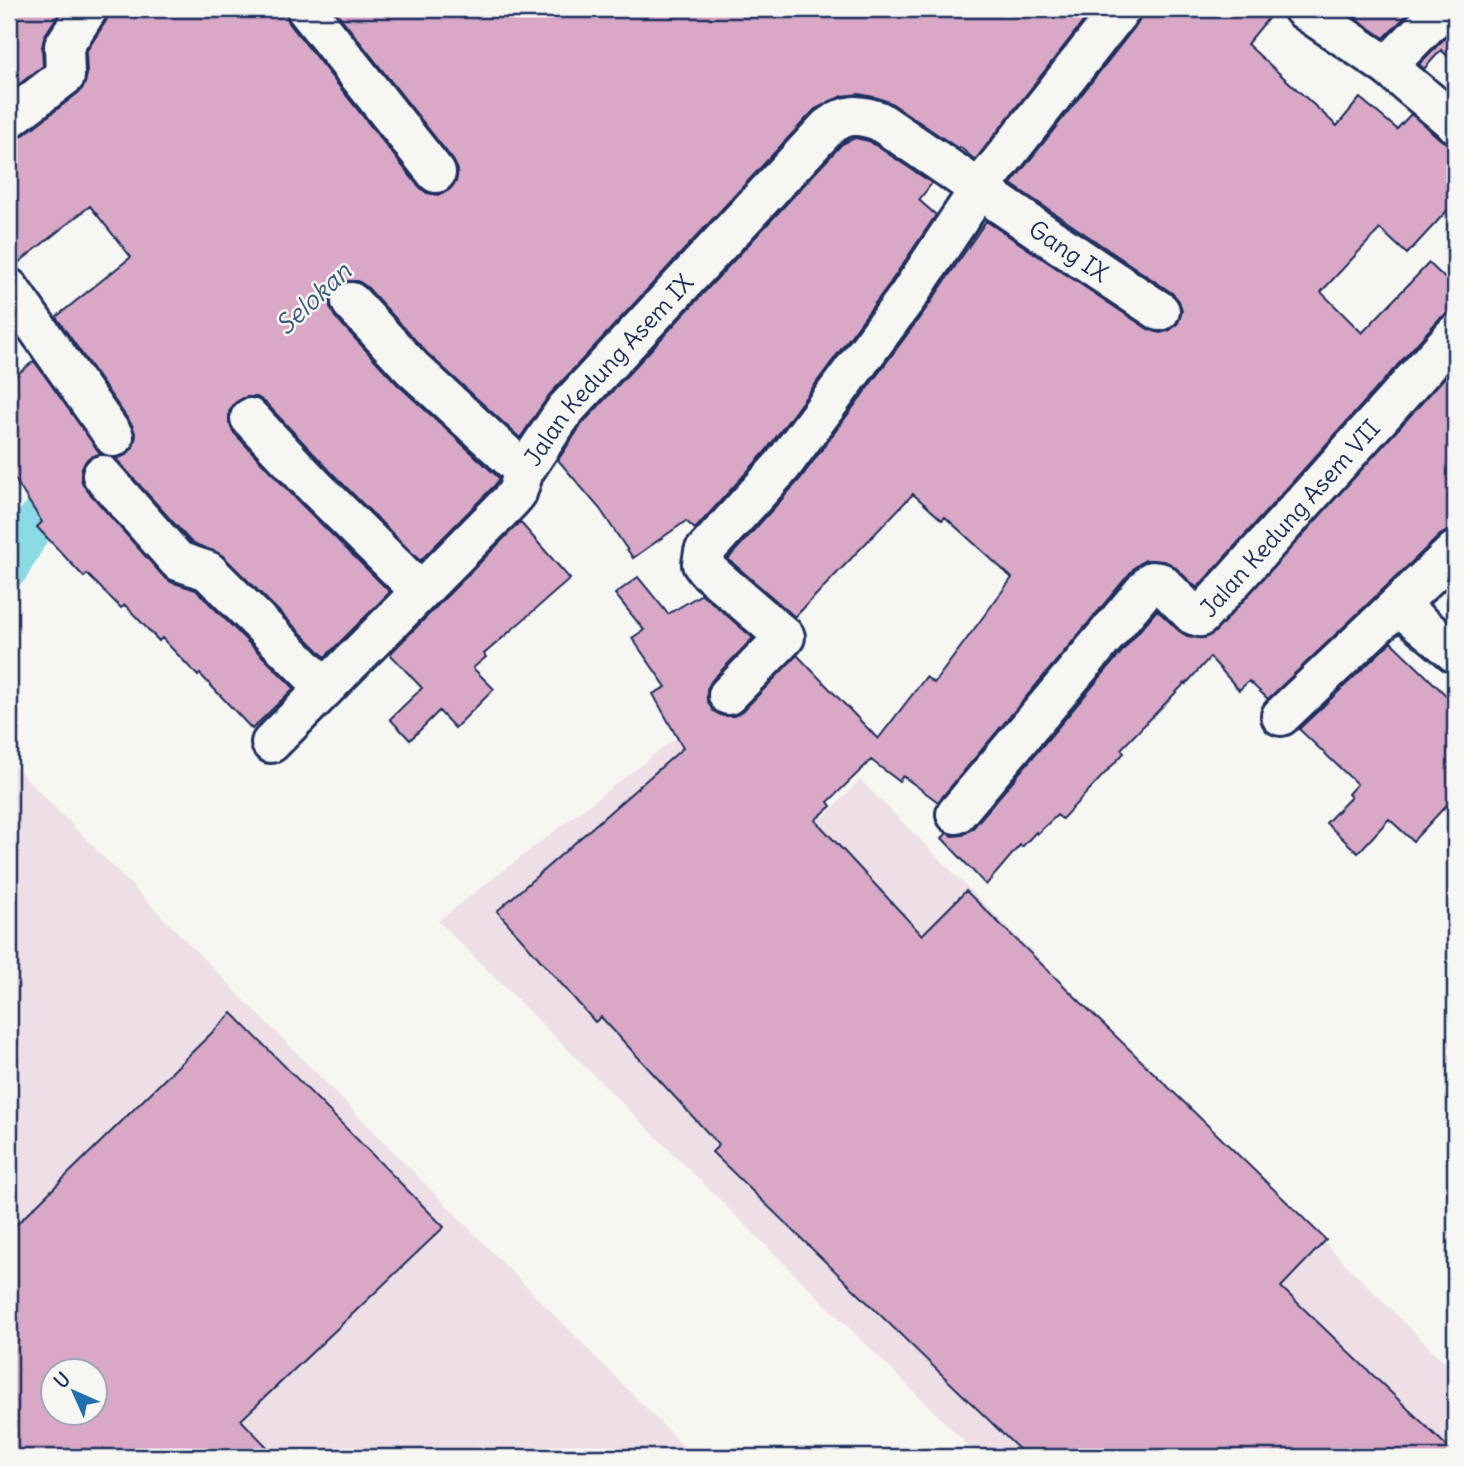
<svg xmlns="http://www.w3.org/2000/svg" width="1464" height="1466" font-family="Delius,sans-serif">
<rect width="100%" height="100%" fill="#f6f6f2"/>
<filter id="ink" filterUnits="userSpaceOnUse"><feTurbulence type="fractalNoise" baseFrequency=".0143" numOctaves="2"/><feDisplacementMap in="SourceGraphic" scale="14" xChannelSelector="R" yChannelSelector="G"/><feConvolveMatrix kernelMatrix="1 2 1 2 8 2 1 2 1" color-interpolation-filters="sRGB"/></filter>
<g filter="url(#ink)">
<path fill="#eddfe5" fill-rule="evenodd" d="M716 707 824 817 860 780 1455 1373V1457H980L438 921Z
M9 761 694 1457H9ZM52 1372H94V1414H52Z"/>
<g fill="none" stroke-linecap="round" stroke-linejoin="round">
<path stroke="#89dae3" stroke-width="40" d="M9 568 34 524 41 516 104 456 180 401"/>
</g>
<path fill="#d9a8c6" stroke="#1b2f5e" stroke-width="2" fill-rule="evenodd" d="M9 9H62L45 35 42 47 43 66 9 92Z
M110 9H285L289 23 419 187 427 193 439 195 449 190 456 182 458 170 453 160 334 9H1093L975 160 960 147 959 149 891 103 878 98 859 94 843 96 815 109 549 395 520 438 427 353 367 287 358 281H347L337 286 330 296V307L335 317 397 384 499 478 495 485 420 561 331 472 266 403 257 397H246L235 403 229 412V422L234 433 300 503 390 592 325 657 223 556 191 542 116 459 126 455 133 447 136 436 132 425 56 317 131 257 90 206 13 267 9 266V140L22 136 78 93 84 86 87 75 86 52 106 21Z
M1142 9H1276L1247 44 1337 126 1360 98 1397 129 1411 114 1441 140 1455 148V202L1407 254 1380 229 1321 292 1362 333 1429 263 1455 288V313H1448L1439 319 1197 588 1175 567 1164 561 1145 560 1135 567 938 802 903 776 899 781 871 760 828 802 831 806 815 820 922 935 966 891 1326 1240 1281 1287 1455 1454V1457H1027L712 1152 719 1145 601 1017 595 1022 497 911 683 748 653 694 666 687 632 638 644 630 615 594 638 577 668 614 702 594 753 638 712 680 707 689V700L713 711 723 716H734L743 711 797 655 878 739 926 677 934 683 1012 578 945 517 942 520 913 494 795 617 728 559 800 479 926 309 986 221 1148 329 1160 333 1170 330 1178 323 1182 311 1179 301 1172 293 1011 184 1138 23Z
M1343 9H1413L1384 38Z
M1455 28V63L1441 50 1424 69 1419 64Z
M855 138 869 141 932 183 919 200 936 215 890 283 765 452 695 529 686 521 633 558 600 509 558 460 582 424 842 144Z
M34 361 101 454 88 458 82 467 81 479 86 489 162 575 171 582 196 590 294 688 252 729 200 674 198 676 162 638 159 641 125 605 121 608 87 574 84 577 37 527 42 522 9 470V381Z
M1455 366V530H1449L1440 535 1268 699 1249 681 1239 690 1210 657 1186 684 1185 683 1121 749 1124 753 1062 819 1057 815 1037 834 1036 832 1022 847 1020 845 986 885 942 838 947 833 953 836 963 835 973 828 1157 610 1178 630 1187 636 1205 638 1215 632Z
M520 522 570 579 484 654 486 657 473 668 494 689 455 728 439 711 410 740 390 719 422 688 390 654Z
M1391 642 1455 704V796L1413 841 1389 819 1358 853 1326 823 1351 797 1348 794 1357 784 1299 729Z
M232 1013 444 1227 241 1420 277 1457H9V1232ZM52 1371H94V1413H52Z"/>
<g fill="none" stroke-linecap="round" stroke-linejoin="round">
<defs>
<g id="minor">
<path d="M306 9 436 173"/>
<path d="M1303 9 1387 66 1455 123"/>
<path d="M1387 66 1443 9"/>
<path d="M9 119 65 76 64 46 88 9"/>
<path d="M9 288 114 437"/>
<path d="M351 302 412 368 524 471"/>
<path d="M250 418 315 487 420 591"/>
<path d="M102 475 178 561 208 571 325 688"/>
<path d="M1399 606 1455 653"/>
<path d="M728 695 785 637 706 569 702 564 704 552 782 466 908 296 980 188 1121 9"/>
<path d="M1281 716 1455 551"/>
<path id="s1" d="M271 743 511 500 517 493 524 471 565 410 828 127C846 113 859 114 879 121 973 184 1065 250 1160 311"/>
<path id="s2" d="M956 814 1152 581 1160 582 1193 615 1200 617 1204 613 1455 334"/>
</g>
</defs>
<use href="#minor" stroke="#1b2f5e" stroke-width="44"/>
<use href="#minor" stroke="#f6f6f2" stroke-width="38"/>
</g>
</g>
<g text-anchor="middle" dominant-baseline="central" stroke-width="5" stroke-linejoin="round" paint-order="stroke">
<g font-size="24" fill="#1b2f5e" stroke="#f6f6f2">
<text stroke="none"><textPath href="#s1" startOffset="1118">Gang IX</textPath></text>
<text stroke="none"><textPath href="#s1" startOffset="506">Jalan Kedung Asem IX</textPath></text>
<text stroke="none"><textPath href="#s2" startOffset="500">Jalan Kedung Asem VII</textPath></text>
</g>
<g font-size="26" font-style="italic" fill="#365a7f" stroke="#f6f6f2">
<text transform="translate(313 298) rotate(-43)">Selokan</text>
</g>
</g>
<rect width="1464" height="1466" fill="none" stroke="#f6f6f2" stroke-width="35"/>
<rect x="18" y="18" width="1429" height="1431" fill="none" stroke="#1b2f5e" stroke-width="2.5" filter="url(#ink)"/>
<g transform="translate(74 1392) rotate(315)"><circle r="33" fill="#f6f6f2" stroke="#9ea6b7" stroke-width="2"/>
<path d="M0-5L12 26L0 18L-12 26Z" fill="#1f6fb2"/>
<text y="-10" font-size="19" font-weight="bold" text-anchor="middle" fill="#1b2f5e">U</text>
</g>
</svg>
